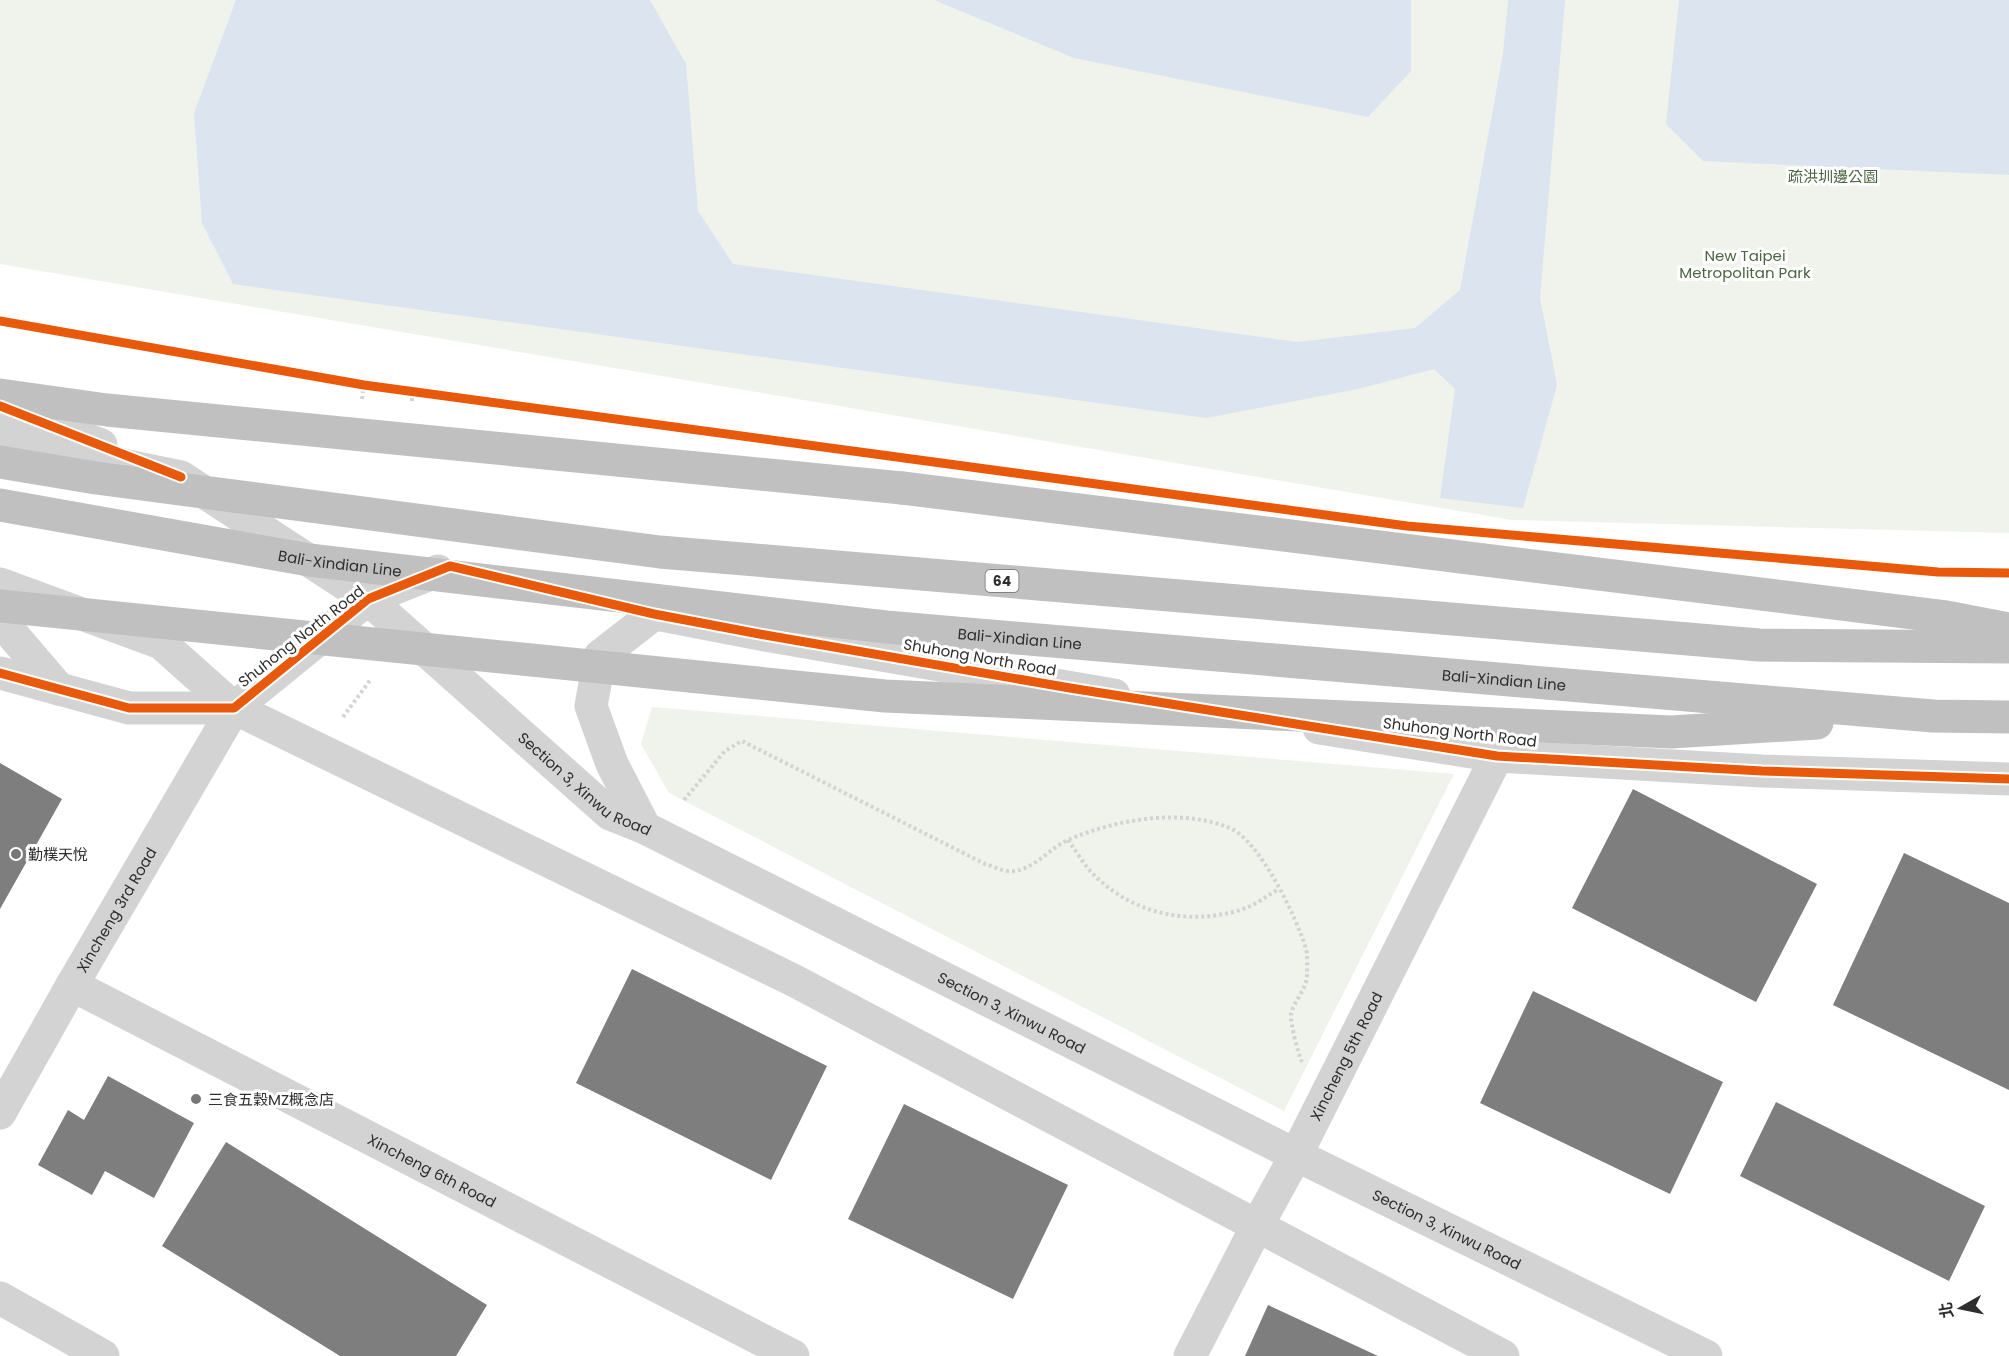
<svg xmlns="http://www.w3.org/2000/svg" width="2009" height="1356" font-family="Poppins,'Noto Sans TC',sans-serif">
<rect width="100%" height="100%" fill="#fff"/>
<path fill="#eff3ec" d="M0 0H2009V533L1512 520 0 264Z
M652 707 1454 774 1284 1111 669 793 641 744Z"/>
<path fill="#dbe4ef" d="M236 0H650L686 64 698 211 733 264 1298 342 1415 328 1460 290 1503 54 1508 0H1565L1540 298 1557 385 1523 508 1440 498 1455 389 1434 369 1358 389 1206 418 233 284 202 223 194 113Z
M934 0H1411V71L1368 117 1074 58Z
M1679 0H2009V175L1703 161 1666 124Z"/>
<path fill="#7e7e7e" d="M0 763 62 799 0 909Z
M1633 789 1817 884 1756 1002 1572 908Z
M1904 853 2009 903V1090L1833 1005Z
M632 969 827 1066 771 1180 576 1083Z
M1533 991 1723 1082 1670 1194 1480 1103Z
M108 1076 194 1123 154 1198 105 1171 92 1195 38 1165 68 1110 84 1120Z
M1776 1102 1985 1206 1949 1281 1740 1176Z
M904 1104 1068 1185 1013 1299 848 1219Z
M226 1142 487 1305 456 1356H340L162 1246Z
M1268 1305 1378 1356H1245Z"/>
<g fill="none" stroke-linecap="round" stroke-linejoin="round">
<path stroke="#d3d3d3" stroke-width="4" stroke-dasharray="3 3" stroke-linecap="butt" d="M412 392V403
M362 399 364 385
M343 717 371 679
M684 800 725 751 742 741 985 864C992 866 1000 870 1007 871 1031 874 1050 847 1070 839 1119 819 1180 808 1230 828 1260 841 1297 918 1306 949 1308 957 1307 968 1307 976 1306 990 1294 1001 1291 1014 1290 1023 1298 1053 1302 1062
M1068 840C1077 852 1085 867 1096 877 1136 915 1191 926 1243 909 1256 905 1268 895 1279 889"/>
<g stroke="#d3d3d3" stroke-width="33">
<path d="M0 406 101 445"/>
<path id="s1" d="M0 440 181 477 368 599 610 814 645 828 1296 1155 1706 1356"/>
<path d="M0 584 161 643 234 708 795 981 1503 1356"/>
<path d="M651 613 765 635 1114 695"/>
<path d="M0 620 59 689"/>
<path d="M0 673 129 708H234L368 599 438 571"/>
<path d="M1319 728 1497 756 1762 771 2009 779"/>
<path d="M645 828 612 764 591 706 600 656 654 614"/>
<path id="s2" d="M72 985 793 1356"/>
<path id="s3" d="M0 1113 72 985 234 708"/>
<path d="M0 1298 103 1356"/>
<path id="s4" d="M1190 1356 1257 1226 1296 1155 1497 756"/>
</g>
<path stroke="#c0c0c0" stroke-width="33" d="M902 488 1946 617 2009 629"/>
<g stroke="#c0c0c0" stroke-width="33">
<path d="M0 395 107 410 902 488"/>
<path d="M0 462 96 478 660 552 1759 645 2009 647"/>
<path id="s5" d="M0 505 309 560 886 627 1933 716 2009 717"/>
<path d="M0 606 885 696 1671 732 1817 723"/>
</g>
<defs>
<path id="cycleway" d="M0 321 364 385 1407 526 1938 572 2009 573
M0 406 181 477
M0 673 129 708H234L368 599 450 566 654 614 765 635 1070 688 1497 756 1762 771 2009 779"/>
</defs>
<use href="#cycleway" stroke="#fff" stroke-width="13"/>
<use href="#cycleway" stroke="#e8590c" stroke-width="9"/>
</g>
<g fill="#777" stroke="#fff" stroke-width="2">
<circle cx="16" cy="854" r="6"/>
<circle cx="196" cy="1099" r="6"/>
</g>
<g text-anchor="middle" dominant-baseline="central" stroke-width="6" stroke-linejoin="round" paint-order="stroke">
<rect fill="#fff" stroke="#6d6d6d" stroke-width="1.5" x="985.5" y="570" width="33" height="22" rx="4.5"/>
<g font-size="14" font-weight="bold" fill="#2e2e2e">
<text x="1002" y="581">64</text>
</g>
<g font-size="15" fill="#4b6540" stroke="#fff">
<text x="1833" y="176">疏洪圳邊公園</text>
<text x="1745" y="255">New Taipei<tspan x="1745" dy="17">Metropolitan Park</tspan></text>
</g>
<g font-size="15" fill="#2e2e2e" stroke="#fff">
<text stroke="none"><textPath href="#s5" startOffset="345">Bali-Xindian Line</textPath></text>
<text transform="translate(301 636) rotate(-38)">Shuhong North Road</text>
<text stroke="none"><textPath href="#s5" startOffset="1029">Bali-Xindian Line</textPath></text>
<text transform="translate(980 657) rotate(10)">Shuhong North Road</text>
<text stroke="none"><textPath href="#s5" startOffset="1515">Bali-Xindian Line</textPath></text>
<text transform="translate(1460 732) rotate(7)">Shuhong North Road</text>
<text stroke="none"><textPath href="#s1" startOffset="694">Section 3, Xinwu Road</textPath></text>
<text stroke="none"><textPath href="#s3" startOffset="234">Xincheng 3rd Road</textPath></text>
<text stroke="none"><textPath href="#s1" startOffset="1180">Section 3, Xinwu Road</textPath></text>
<text stroke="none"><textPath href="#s4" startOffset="338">Xincheng 5th Road</textPath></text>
<text stroke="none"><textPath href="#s2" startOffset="405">Xincheng 6th Road</textPath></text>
<text stroke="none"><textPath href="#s1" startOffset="1666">Section 3, Xinwu Road</textPath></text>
</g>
<g font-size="15" fill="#2e2e2e" stroke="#fff" text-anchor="start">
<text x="28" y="854">勤樸天悅</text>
<text x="208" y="1099">三食五穀MZ概念店</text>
</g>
</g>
<g transform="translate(1961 1308) rotate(261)" stroke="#ffffff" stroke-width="4.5" paint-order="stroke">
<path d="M0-4.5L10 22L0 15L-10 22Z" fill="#2e2e2e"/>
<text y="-9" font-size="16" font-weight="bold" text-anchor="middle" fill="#2e2e2e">北</text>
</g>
</svg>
